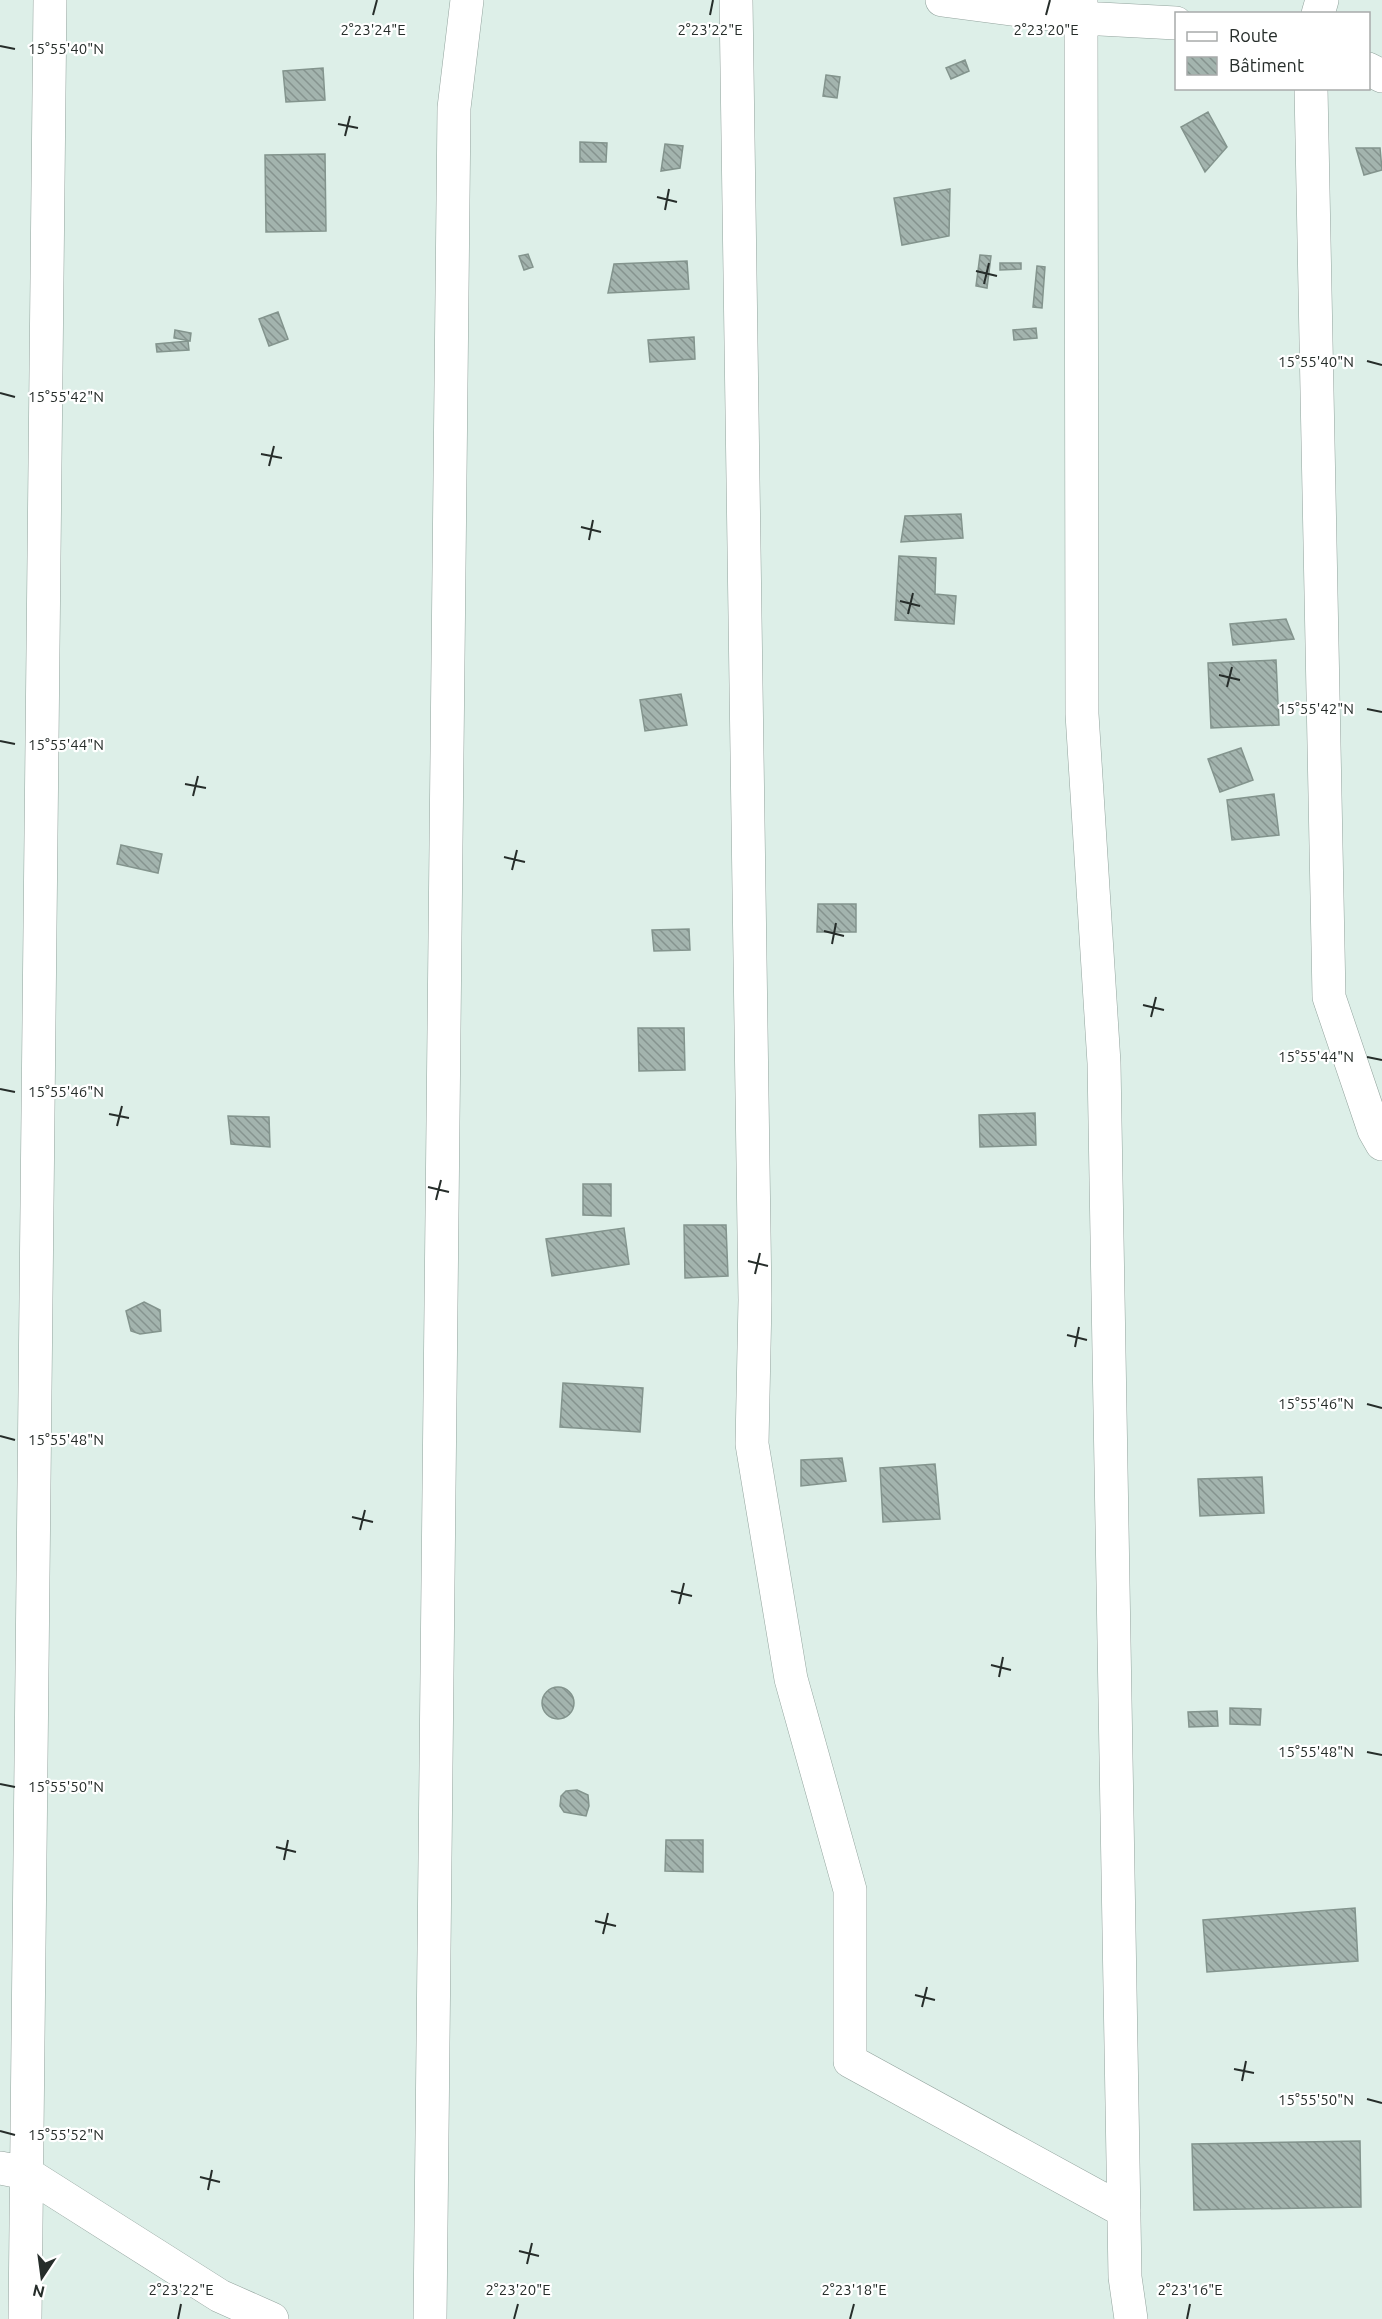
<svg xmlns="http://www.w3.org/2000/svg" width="1382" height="2319" font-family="Ubuntu,sans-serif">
<defs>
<pattern id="building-back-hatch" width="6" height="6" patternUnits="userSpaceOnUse" patternTransform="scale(1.5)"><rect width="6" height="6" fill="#a3b4ae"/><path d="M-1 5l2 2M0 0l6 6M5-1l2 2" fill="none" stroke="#85938e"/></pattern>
</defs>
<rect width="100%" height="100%" fill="#ddefe8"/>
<path fill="url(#building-back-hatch)" stroke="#83948d" stroke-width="1.5" d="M965 60 969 71 951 79 946 68Z
M323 68 325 100 286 102 283 71Z
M826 75 840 77 837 98 823 96Z
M1208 112 1227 147 1205 172 1181 127Z
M580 142 607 143 606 162H580Z
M665 144 683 146 680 168 661 171Z
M1356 148H1380L1382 170 1364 175Z
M325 154 326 231 266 232 265 155Z
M950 189 949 236 902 245 894 198Z
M528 254 533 267 524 270 519 256Z
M980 255 991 256 987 288 976 286Z
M687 261 689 289 608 293 614 264Z
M1000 263H1021V269L1000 270Z
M1037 266 1045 267 1042 308 1033 307Z
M278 312 288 339 269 346 259 319Z
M1036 328 1037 338 1014 340 1013 330Z
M175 330 191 333 190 341 174 338Z
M694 337 695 359 650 362 648 340Z
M188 341 189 350 157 352 156 344Z
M961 514 963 538 901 542 905 516Z
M899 556 936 558 935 594 956 596 954 624 895 620Z
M1286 619 1294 639 1233 645 1230 624Z
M1276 660 1279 725 1211 728 1208 663Z
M681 694 687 725 645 731 640 700Z
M1241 748 1253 780 1220 792 1208 759Z
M1274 794 1279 835 1232 840 1227 800Z
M121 845 162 854 158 873 117 864Z
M818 904H856V932H817Z
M689 929 690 950 654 951 652 930Z
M638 1028H684L685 1070 639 1071Z
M1035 1113 1036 1145 980 1147 979 1115Z
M228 1116 269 1117 270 1147 231 1144Z
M583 1184H611V1216L583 1215Z
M684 1225H726L728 1276 685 1278Z
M624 1228 629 1264 552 1276 546 1239Z
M144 1302 160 1310 161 1331 140 1334 131 1331 126 1311Z
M563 1383 643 1388 640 1432 560 1427Z
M842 1458 846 1481 801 1486V1460Z
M935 1464 940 1519 883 1522 880 1468Z
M1262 1477 1264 1513 1200 1516 1198 1479Z
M542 1703a16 16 0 1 1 32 0a16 16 0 1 1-32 0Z
M1230 1708 1261 1709 1260 1725 1230 1724Z
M1217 1711 1218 1726 1189 1727 1188 1712Z
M577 1790 588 1795 589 1806 586 1816 564 1812 560 1806 561 1796 566 1791Z
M666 1840H703V1872L665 1871Z
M1355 1908 1358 1961 1207 1972 1203 1920Z
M1360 2141 1361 2207 1194 2210 1192 2144Z"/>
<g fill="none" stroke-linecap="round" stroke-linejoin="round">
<defs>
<path id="minor" d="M736 0 755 1300 752 1444 791 1679 850 1890V2061L1124 2211
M942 0 1081 18 1176 23
M1081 0 1082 714 1104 1063 1125 2277 1131 2319
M1318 14 1322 0
M1368 69 1382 76
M1311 88 1329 997 1374 1130 1382 1144
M0 2168 26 2173 220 2296 272 2319
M25 2319 50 0
M430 2319 454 108 467 0"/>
</defs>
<use href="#minor" stroke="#92a39d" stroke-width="34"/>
<use href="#minor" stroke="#fff" stroke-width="33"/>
</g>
<path fill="none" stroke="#262d2a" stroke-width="2" d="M373 15 377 0M710 15 713 0M1046 15 1050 0M0 46 15 49M338 124 358 128M345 136 350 116M657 197 677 202M665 210 669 189M976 271 997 276M984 284 989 263M1367 361 1382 365M0 393 15 397M261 454 282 458M269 466 274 446M581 527 601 532M589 540 593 520M900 601 920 606M908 614 913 593M1219 675 1240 680M1227 687 1232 667M1367 709 1382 712M0 741 15 744M185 784 206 788M193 796 198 776M504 857 525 862M512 870 517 850M824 931 844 936M832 944 836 923M1143 1005 1164 1010M1151 1017 1156 997M1367 1057 1382 1060M0 1089 15 1092M109 1114 129 1118M117 1126 122 1106M428 1187 449 1192M436 1200 441 1180M748 1261 768 1266M755 1274 760 1253M1067 1335 1087 1340M1075 1347 1079 1327M1367 1404 1382 1408M0 1436 15 1440M352 1517 373 1522M360 1530 365 1510M671 1591 692 1596M679 1604 684 1583M991 1665 1011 1670M999 1677 1003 1657M1367 1752 1382 1755M0 1784 15 1787M276 1847 296 1852M284 1860 288 1840M595 1921 616 1926M603 1934 608 1913M915 1995 935 2000M922 2007 927 1987M1234 2069 1254 2073M1242 2081 1246 2061M1367 2099 1382 2103M0 2131 15 2135M200 2177 220 2182M208 2190 212 2170M519 2251 539 2256M527 2264 532 2243M178 2319 181 2304M514 2319 518 2304M850 2319 854 2304M1187 2319 1190 2304"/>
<g font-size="15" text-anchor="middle" fill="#262d2a" stroke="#fff" stroke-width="4.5" stroke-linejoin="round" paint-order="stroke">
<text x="373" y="35">2°23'24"E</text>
<text x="710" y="35">2°23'22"E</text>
<text x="1046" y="35">2°23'20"E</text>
<text x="66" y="54">15°55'40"N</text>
<text x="1316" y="367">15°55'40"N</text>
<text x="66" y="402">15°55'42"N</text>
<text x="1316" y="714">15°55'42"N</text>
<text x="66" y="750">15°55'44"N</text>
<text x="1316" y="1062">15°55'44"N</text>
<text x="66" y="1097">15°55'46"N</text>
<text x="1316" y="1409">15°55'46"N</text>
<text x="66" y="1445">15°55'48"N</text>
<text x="1316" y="1757">15°55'48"N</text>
<text x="66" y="1792">15°55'50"N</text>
<text x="1316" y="2105">15°55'50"N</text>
<text x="66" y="2140">15°55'52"N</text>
<text x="181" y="2295">2°23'22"E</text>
<text x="518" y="2295">2°23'20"E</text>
<text x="854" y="2295">2°23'18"E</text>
<text x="1190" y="2295">2°23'16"E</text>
</g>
<rect x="1175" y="12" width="195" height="78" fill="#ffffff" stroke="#a8abaa" stroke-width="1.5"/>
<rect x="1187" y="32" width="30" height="9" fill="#ffffff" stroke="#a8abaa" stroke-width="1.5"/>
<text x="1229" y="42" font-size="18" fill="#262d2a">Route</text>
<rect x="1187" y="57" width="30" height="18" fill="url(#building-back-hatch)" stroke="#a8abaa" stroke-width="1.5"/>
<text x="1229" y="72" font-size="18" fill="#262d2a">Bâtiment</text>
<g transform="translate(42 2277) rotate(193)" stroke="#ffffff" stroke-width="4.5" paint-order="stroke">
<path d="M0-4.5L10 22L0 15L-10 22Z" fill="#262d2a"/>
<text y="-9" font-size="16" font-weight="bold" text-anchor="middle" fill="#262d2a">N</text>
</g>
</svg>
